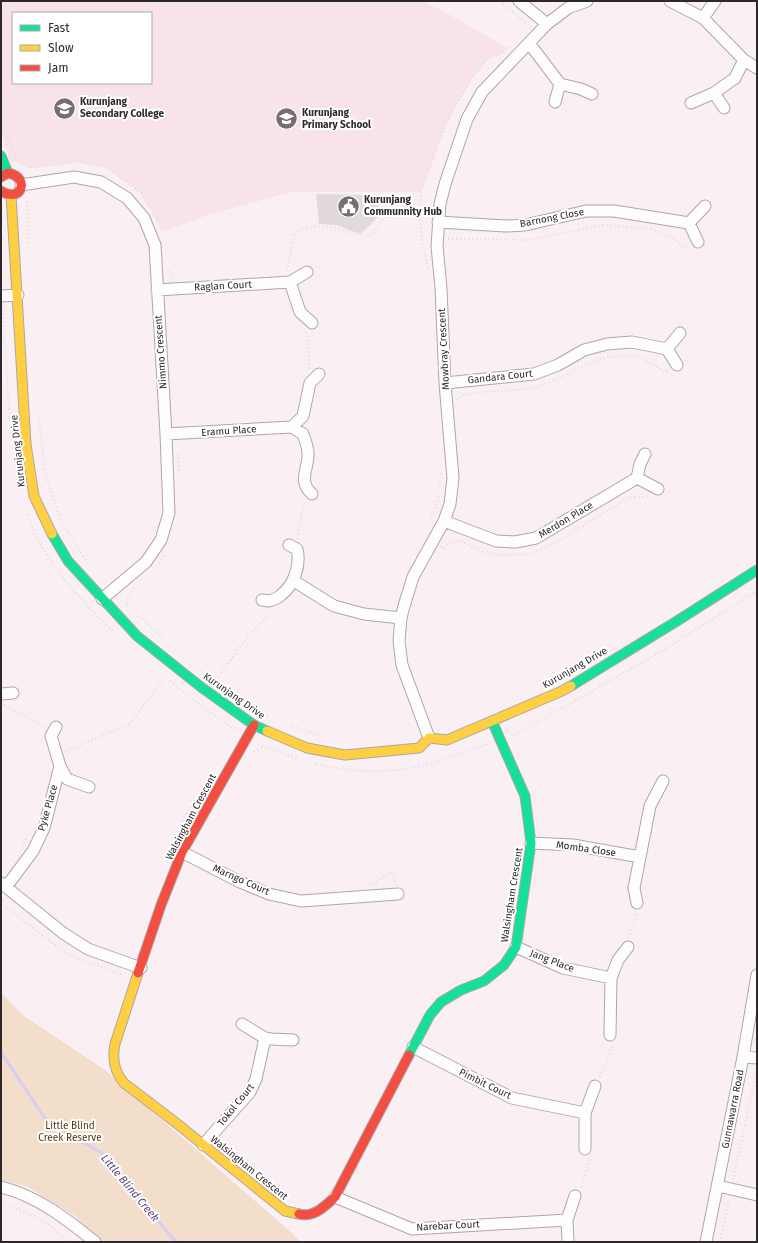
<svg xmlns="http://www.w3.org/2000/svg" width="758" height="1243" font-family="'Fira Sans',sans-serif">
<rect width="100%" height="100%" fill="#faf0f3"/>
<path fill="#f7e3e8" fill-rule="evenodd" d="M1 1H421L445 12 507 48 499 55 490 57 474 75 455 106 443 132 421 192H291L208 215 162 232 142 194 106 167 77 162 30 168 10 160 1 132ZM13 13H151V83H13Z"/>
<path fill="#f3ddcb" d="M1 993 24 1016 105 1070 293 1234 300 1242H100L75 1216 26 1186 1 1180Z"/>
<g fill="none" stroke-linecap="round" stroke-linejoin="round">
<path stroke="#d6ccf4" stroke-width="3" d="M1 1052 48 1123 102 1153 176 1242"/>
</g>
<path fill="#e2dada" d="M316 194 379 195 378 217 360 234 336 225 319 224Z"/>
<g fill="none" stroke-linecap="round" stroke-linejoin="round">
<defs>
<path id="street" d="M519 1 547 24
M670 1 703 18 744 60 757 68
M703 18 715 1
M529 43 560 84
M714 93 724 108
M555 102 560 84 581 89 592 94
M691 103 714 93 735 78 744 60
M21 185 74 177 101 182 127 198 144 218 155 245 166 434 169 513 161 540 146 562 102 599
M438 222 506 226 525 225 586 211H614L689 223
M698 242 689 223 705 206
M290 282 307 272
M157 290 290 282 300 312 312 323
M1 296 18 295
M677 365 667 349 680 333
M445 383 534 374 558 365 584 350 607 344 632 342 667 349
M292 427 303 416 310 383 319 374
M166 434 292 427 303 434C305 440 308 447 308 453 309 468 297 481 312 494
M645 454 640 464 637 478 658 489
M444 521 496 541 515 542 536 538 637 478
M294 581 334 606 364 614 401 618
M262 600 269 601C273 600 278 598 281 595 294 585 301 565 297 549L289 545
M1 694 13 693
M56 727 51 736 60 766 67 779 89 787
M429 738 402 665 399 641 401 618 404 606 413 577 444 521 450 504 453 478 445 383 441 288 437 246 440 204 445 184 467 119 482 92 547 24 568 8 587 1
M531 843 573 845 640 857
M182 852 240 882 269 894 301 901 398 894
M1 883 63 933 88 949 141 968
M6 887 33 851 44 828 60 766
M637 903 634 888 650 806 663 781
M516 947 563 968 611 978
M242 1024 265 1038 271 1039 293 1040
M610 1035 611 978 618 960 628 947
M413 1047 512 1098 585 1113
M743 1057 757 1058
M203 1145 250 1092 256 1079 265 1038
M585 1149V1113L595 1086
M718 1186 757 1195
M1 1187C36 1195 68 1220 95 1242
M335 1197 412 1229 567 1220
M568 1241 567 1220 575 1196
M706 1242 743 1057 757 975"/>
<path id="fast" d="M1 156 8 173
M52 534 68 561 137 636 201 687 254 725 267 731
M571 686 677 621 757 570
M409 1055 430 1015 441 1002 461 990 484 981 504 965 516 947 531 843 525 796 492 721"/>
<path id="slow" d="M11 195 26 444 34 496 52 534
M267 731 307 748 345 755 419 748 429 738 447 740 562 691 571 686
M138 973 115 1044C112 1059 114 1071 124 1083L175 1122 285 1211 299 1214"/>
<path id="jam" d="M1 177 8 173C32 178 20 204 1 191
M138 973 161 905 182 852 254 725
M299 1214C314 1218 325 1206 335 1197L409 1055"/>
</defs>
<use href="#street" stroke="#aea6a8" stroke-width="13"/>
<use href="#fast" stroke="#aea6a8" stroke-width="11"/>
<use href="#slow" stroke="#aea6a8" stroke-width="11"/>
<use href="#jam" stroke="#aea6a8" stroke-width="11"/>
<path stroke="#dddbdb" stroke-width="2" stroke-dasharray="1 3" stroke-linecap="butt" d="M500 1 531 27
M1 123 13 149
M27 166 30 168 77 162 106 167 142 194 148 205
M27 202 29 243
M448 239 527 240 604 225 651 229 670 236 685 247 689 245
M428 268 422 241 420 218 421 192 443 132 455 106 474 75 490 56 499 55 511 45
M168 271 174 279
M287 271 294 236 298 230C309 227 324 225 336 228 349 231 359 238 373 234L384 217 420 212
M2 305 11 436
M306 332 309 349V369
M457 400H458L461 395 483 392 518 390 537 387 559 378 585 365 608 357 638 356 665 372 668 370
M39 417 45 472 60 520 86 560
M178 454 179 471
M14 458 18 488
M440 486 441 470
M27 515C46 564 78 598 115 633
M429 524 439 496
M298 539V532L305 500
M440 547 444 548 452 540 460 541 484 552 501 555 530 554 559 541 626 499 634 497H646L649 495
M159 563 164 555
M752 588 754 593 757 592
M126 603 130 594 137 584
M127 605 165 640
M207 674 268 716
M216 680 242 644 271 612
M170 681 204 708 237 731
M4 705 37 722 44 729
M292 726 324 737
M512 736 518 733 647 660 754 593
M258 744 298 759
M66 751 130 724 165 677
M254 752 263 747
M316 764C352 773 392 774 429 764 448 759 467 750 487 744L488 746
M173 839 178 827 198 796
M22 847 26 838
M369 885 393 872 396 885
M1 903 67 954 120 974 123 977
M628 938 638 912
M600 1077 612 1048V1046
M733 1180 757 1069
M31 1185C63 1197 87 1219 112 1242
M581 1187 590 1159 589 1157
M62 1200 76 1194 92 1152 95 1140V1119L97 1102 107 1081
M1 1203 35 1216 52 1227 69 1242
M720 1242 729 1200"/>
<use href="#street" stroke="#fefdfd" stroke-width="11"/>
<use href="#fast" stroke="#16e098" stroke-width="9"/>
<use href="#slow" stroke="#ffcf43" stroke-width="9"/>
<use href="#jam" stroke="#f24e42" stroke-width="9"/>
</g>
<defs>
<symbol id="school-disc" viewBox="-11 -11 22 22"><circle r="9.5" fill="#766e70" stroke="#fff"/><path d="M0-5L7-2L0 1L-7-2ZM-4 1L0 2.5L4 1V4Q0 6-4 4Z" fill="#fff"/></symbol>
<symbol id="civic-disc" viewBox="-11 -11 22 22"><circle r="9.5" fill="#766e70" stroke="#fff"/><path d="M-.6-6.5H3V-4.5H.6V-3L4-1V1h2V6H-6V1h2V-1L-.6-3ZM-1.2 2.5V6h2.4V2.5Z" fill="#fff"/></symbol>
</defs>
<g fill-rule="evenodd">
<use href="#school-disc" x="52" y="96" width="25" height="25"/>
<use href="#school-disc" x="274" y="106" width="25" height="25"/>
<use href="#civic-disc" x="336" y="194" width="25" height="25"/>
</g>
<g text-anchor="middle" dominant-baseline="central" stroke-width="4" stroke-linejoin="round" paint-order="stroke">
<g font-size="10" font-weight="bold" fill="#2f282a" stroke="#fff" text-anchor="start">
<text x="80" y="102">Kurunjang<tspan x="80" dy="12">Secondary College</tspan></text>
<text x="302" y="113">Kurunjang<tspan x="302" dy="12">Primary School</tspan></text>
<text x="364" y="200">Kurunjang<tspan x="364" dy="12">Communnity Hub</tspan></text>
</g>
<g font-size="10" fill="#2f282a" stroke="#fff">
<text transform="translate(552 218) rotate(-11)">Barnong Close</text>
<text transform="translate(223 286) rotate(-3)">Raglan Court</text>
<text transform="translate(444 349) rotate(-93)">Mowbray Crescent</text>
<text transform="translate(161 352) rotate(-94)">Nimmo Crescent</text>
<text transform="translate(500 377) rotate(-6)">Gandara Court</text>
<text transform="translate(229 431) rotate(-4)">Eramu Place</text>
<text transform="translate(18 451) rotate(-96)">Kurunjang Drive</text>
<text transform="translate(566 520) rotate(-31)">Merdon Place</text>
<text transform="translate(575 668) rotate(-30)">Kurunjang Drive</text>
<text transform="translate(234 696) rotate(35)">Kurunjang Drive</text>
<text transform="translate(48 808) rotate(-74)">Pyke Place</text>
<text transform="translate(191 817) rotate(-62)">Walsingham Crescent</text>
<text transform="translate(586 849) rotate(8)">Momba Close</text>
<text transform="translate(241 880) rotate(24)">Marngo Court</text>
<text transform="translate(512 895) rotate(-81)">Walsingham Crescent</text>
<text transform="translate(552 961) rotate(21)">Jang Place</text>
<text transform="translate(485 1084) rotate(26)">Pimbit Court</text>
<text transform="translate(236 1105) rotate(-51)">Tokol Court</text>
<text transform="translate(733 1109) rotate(-79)">Gunnawarra Road</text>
<text transform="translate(249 1168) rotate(39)">Walsingham Crescent</text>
<text transform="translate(448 1226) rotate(-3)">Narebar Court</text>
</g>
<g font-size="10" fill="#543814" stroke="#fff">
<text x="70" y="1126">Little Blind<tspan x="70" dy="12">Creek Reserve</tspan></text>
</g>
<g font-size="11" font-style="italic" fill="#504082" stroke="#fff">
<text transform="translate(130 1188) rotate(50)">Little Blind Creek</text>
</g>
</g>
<rect width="758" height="1243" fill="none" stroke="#2f282a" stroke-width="4"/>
<rect x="12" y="12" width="140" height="72" fill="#ffffff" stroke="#aca9aa"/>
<rect x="20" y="25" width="20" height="6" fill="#16e098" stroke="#aca9aa"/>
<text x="48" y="32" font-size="12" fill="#2f282a">Fast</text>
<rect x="20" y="45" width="20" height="6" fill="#ffcf43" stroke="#aca9aa"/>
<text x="48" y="52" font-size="12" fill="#2f282a">Slow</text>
<rect x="20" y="65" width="20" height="6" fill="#f24e42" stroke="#aca9aa"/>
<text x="48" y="72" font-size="12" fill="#2f282a">Jam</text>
</svg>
